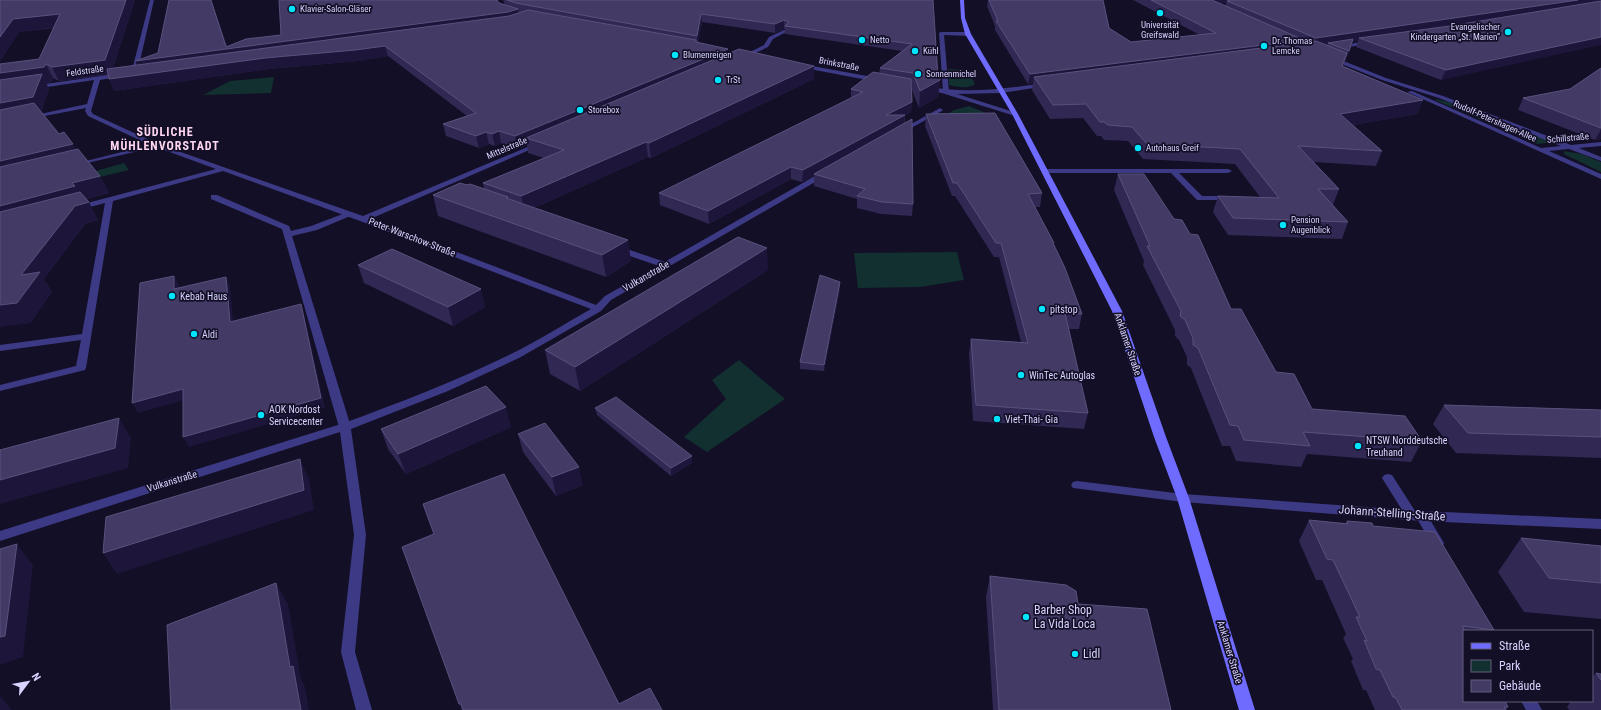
<svg xmlns="http://www.w3.org/2000/svg" width="1601" height="710" font-family="'Roboto Condensed',sans-serif">
<rect width="100%" height="100%" fill="#130f26"/>
<path fill="#12302f" d="M948 69 968 70 975 84C969 89 957 87 949 85Z
M274 77 271 93 203 95 230 81Z
M1436 99 1457 104 1553 142 1537 144 1435 100Z
M969 106 986 113 989 121H937L954 110Z
M1564 151 1581 154 1601 162V172L1564 154Z
M124 163 129 170 79 182 78 176Z
M957 252 964 280 920 287 858 288 854 253Z
M739 360 785 399 707 452 684 437 726 399 712 380Z"/>
<g fill="none" stroke-linecap="round" stroke-linejoin="round">
<path fill="#3d3a85" fill-rule="evenodd" d="M784 30 788 31 773 39 768 47 747 57 742 56 764 45 769 37Z
M941 32H968L971 34 968 36 944 35 949 92 946 94 943 92 939 33Z
M1042 169H1228L1232 171 1228 173H1179L1202 196H1219L1223 198 1219 200H1197L1171 173H1042Z
M211 195H217L289 226 291 231 311 226 348 212H351L355 214 317 230 292 236 351 427 349 430H341L339 427 282 229 211 199Z
M618 246 668 263 669 265 665 268 662 267 615 251 614 249 615 247Z
M1388 474 1392 475 1417 514 1422 511 1426 513 1444 543 1443 546 1438 548 1433 546 1416 517 1411 520 1407 518 1382 478 1384 475Z
M1077 481 1183 494 1187 495 1189 498 1187 501 1183 502 1073 488 1071 485 1073 482Z
M1521 701H1537L1542 710H1526Z"/>
<path fill="#3d3a85" fill-rule="evenodd" d="M150 0H154L137 74 134 76 131 74Z
M1370 40 1373 42 1372 43 1338 49 1335 47Z
M1331 56 1386 78 1443 96 1571 145 1601 142V146L1579 148 1601 157V161L1569 149 1549 151 1601 174V179L1407 92 1412 91 1541 148 1561 146 1439 98 1382 80 1329 59 1328 58Z
M801 64 878 78 881 80 878 82 799 67 798 66Z
M121 73 124 75 123 76 100 80 91 111 93 114 158 144 363 216 537 143H541V145L370 219 596 305 605 296 822 172H825L829 174 611 300 601 311 519 358 448 391 351 429 366 535 355 652 372 710H356L341 652 354 535 340 432 0 541V531L341 424C399 403 456 381 511 354 538 341 564 324 591 309L360 221 223 171 113 201 86 368 85 370 0 391V385L76 366 81 340 0 351V345L82 334 105 203 79 210H76V206L216 169 156 147 74 166V164L150 145 88 116 85 111 86 108 29 119 26 117 87 104 94 80 34 89 31 87 32 86Z
M1045 83 1047 84V86L1001 93 957 94 1017 113V115L1015 116 945 94 922 88 925 86C965 94 1005 89 1045 83Z
M940 108 943 110 942 111 902 133 897 132Z
M1183 494 1422 511 1601 519V529L1422 521 1183 502 1179 501 1177 498 1179 495Z"/>
<path fill="#6f6bff" fill-rule="evenodd" d="M960 0H964L965 18 971 34 1018 114 1122 311 1166 437 1189 498 1255 710H1239L1177 498 1154 437 1112 311 1012 114 965 34 961 18Z"/>
</g>
<path fill="#312854" fill-rule="evenodd" d="M0 0H135L113 68 137 65 158 53 169 0H211L227 46 281 35 499 3 505 5 503 0H928L938 77 940 80 938 97 919 108 912 90V83H911L912 102 911 112 905 115V123L913 204 912 216 881 214 857 208V199L814 186V176L802 182 791 179 709 224 660 205 659 193 851 98V89L879 74 880 68 902 51 785 34V29H784L775 33 702 22 698 43 728 54 814 79 651 158 648 157 534 208 631 261 606 277 438 216 433 195 467 185 484 189 483 183 544 158 528 153 527 145 517 149 501 143 495 146 489 144 479 148 446 136 443 124 467 116 388 56 358 61 269 69 114 91 108 75 59 81 53 78 52 82 46 83 49 89 41 112 59 134 76 150 100 176 109 193 86 199 98 220 85 224 44 279 52 292 30 323 39 59 54 28 19 32 0 61Z
M988 0H1103L1109 28 1131 42 1200 35 1133 0H1601L1441 80 1356 47 1358 41H1353L1343 66 1423 100 1417 114 1353 125 1382 151 1376 166 1314 162 1339 189 1333 205 1348 222 1342 239 1228 235 1213 212 1218 196 1260 197 1235 164 1143 159 1128 141 1104 140 1101 136H1097L1083 118 1050 119 1032 90 1033 83 1028 84 995 30V26L987 6ZM1219 3H1226L1225 6Z
M1601 68V139L1595 140 1518 110 1523 98 1570 89Z
M926 114 1042 193 1040 207H1035L1054 243V245L1082 314 1079 329H1068L1088 413 1084 429 973 421 969 354 971 339 1021 342 999 257H994L955 196H952L925 126Z
M1118 174 1231 309 1276 372 1312 409 1422 441 1411 462 1307 454 1301 467 1236 461 1230 446H1222L1191 368 1187 365V357L1179 340 1175 336V330L1143 265 1144 261 1114 190Z
M358 265 485 307 453 326 364 283Z
M768 270 580 391 550 374 545 350Z
M840 289 824 371 800 369V362Z
M1444 405 1601 410V458L1456 453 1433 424Z
M595 408 692 456V463L671 476 597 415Z
M511 427 406 474 388 449 381 429Z
M518 434 583 485 556 496 523 452Z
M1309 520 1345 523 1347 521 1373 526 1494 630 1493 631H1464L1508 707 1506 710H1375L1366 690H1363L1351 661 1353 659 1343 638 1346 634 1322 580H1316L1299 541Z
M1521 538 1601 546V619L1524 612 1498 572Z
M990 576 1078 604 1171 710H993L986 597Z
M1596 673 1601 674V710H1569L1567 707 1571 701H1592V678Z"/>
<path fill="#1d163a" d="M126 0H135L111 74 59 81 52 67Z
M211 0 227 49 518 9 519 17 139 70 135 61 227 49Z
M1214 0H1267L1227 1 1226 3 1214 4Z
M1578 0H1601V4L1363 40 1359 38 1358 41 1353 42 1345 60 1349 51 1328 43 1327 45 1313 47 1316 38Z
M60 14 66 26 19 32 0 61V37L13 19Z
M701 14 702 22 698 45 697 36Z
M784 20V29L775 33V24Z
M1601 37V45L1441 80 1446 70Z
M1304 40 1301 49 1034 77 1033 83 1028 84 1030 74Z
M385 46 388 56 358 61 269 69 114 91 109 79 265 58Z
M728 49V60L526 138 527 145 517 149 515 136Z
M46 64 53 78 52 82 46 83 49 89 41 112 0 120V73Z
M814 66V79L651 158 649 143Z
M940 80 938 97 919 108 920 91Z
M1423 100 1417 114 1335 128 1340 114Z
M912 102 911 112 905 115 904 126 814 174V176L802 182 803 170 886 115Z
M1601 129V139L1595 140Z
M499 131 501 143 495 146 492 134Z
M486 132 489 144 479 148 476 136Z
M646 142 648 157 525 212 521 196Z
M73 144 82 160 0 180V161Z
M791 167V179L709 224 708 211Z
M100 176 109 193 82 200 0 226V206L72 183Z
M89 202 98 220 85 224 44 279 52 292 30 323 0 327V305L21 275 75 206Z
M628 240 631 261 606 277 602 255Z
M767 248 768 270 580 391 575 367Z
M174 276 179 284 178 298 174 289Z
M226 277 230 286 234 331 230 322Z
M840 282V289L824 371V365Z
M481 289 485 307 453 326 448 307Z
M301 304 304 314 325 408 189 447 183 437Z
M183 389 188 399 138 413 132 403Z
M506 407 511 427 406 474 398 454Z
M119 418 131 438 128 468 0 504V480Z
M692 456V463L671 476V468Z
M300 459 309 479 314 510 117 574 103 553Z
M579 467 583 485 556 496 552 477Z
M17 544 33 565 23 657 0 665V637Z
M276 583 288 604 301 679 305 687 309 710H301L290 667Z
M0 696 12 710H0Z
M459 704H461L463 710H461Z"/>
<path fill="#433a66" stroke="#5a527e" d="M0 0H126L105 60 52 67 46 64 44 67 0 73V64L39 59 60 14 13 19 0 37Z
M169 0H211L226 47 246 39 281 35 279 0H497L499 3 518 9 508 12 135 61 158 53Z
M507 0H933L938 77 880 68 912 44 785 26 789 22 784 20 775 24 701 14 697 36 516 3Z
M989 0H1103L1109 28 1131 42 1216 33 1151 0H1212L1304 40 1030 74 996 21H998Z
M1232 0H1578L1316 38 1227 1Z
M1601 1V37L1446 70 1359 38 1450 26Z
M528 10 696 40V42L728 49 515 136 499 131 492 134 486 132 476 136 443 124 476 113 385 46 355 50 265 58 109 79 107 69 509 16Z
M1353 39 1349 51 1328 43Z
M1316 41 1347 53 1342 66 1423 100 1340 114 1382 151 1298 146 1339 189H1318L1348 222 1233 218 1218 196 1279 198 1240 149 1147 144 1132 127 1108 125 1104 122H1100L1086 104 1053 105 1034 77Z
M739 49 814 66 649 143 646 142 521 196 483 183 564 150 526 138Z
M1601 68V128L1523 98 1570 89Z
M873 72 911 79 912 102 886 115H905L803 170 791 167 708 211 659 193 863 92 851 89Z
M913 73 940 77V80L920 91Z
M42 74 33 97 0 103V80Z
M34 103 59 134 64 132 73 144 0 161V110Z
M995 113 1042 193 1028 194 1054 243H1053L1065 268 1082 314 1065 313 1088 413 976 405 971 339 1028 343 1001 243H996L957 183H953L926 114Z
M912 119 913 204 882 202 857 196 865 189 814 174Z
M78 149 100 176 72 183 75 186 0 206V167Z
M1118 174H1144L1174 219 1182 220 1190 234 1198 235 1231 309H1241L1276 372 1294 374 1312 409 1405 416 1422 441 1303 432 1310 446 1244 440 1238 426 1230 425 1198 348 1193 345V338L1185 320 1180 316 1181 311 1147 246H1150Z
M460 183 467 185 470 184 508 197 506 198 628 240 602 255 433 195Z
M80 192 89 202 75 206 21 275 40 272 17 303 0 305V212Z
M738 237 767 248 575 367 545 350Z
M392 249 481 289 448 307 358 265Z
M820 275 840 282 824 365 800 362Z
M174 276V289L226 277 230 322 301 304 321 398 183 437V389L132 403 140 283Z
M486 386 506 407 398 454 381 429Z
M616 397 692 456 671 468 595 408Z
M1444 405 1601 410V437L1468 433Z
M119 418 115 448 0 480V450Z
M545 423 579 467 552 477 518 434Z
M300 459 304 490 103 553 106 517Z
M504 474 619 704 650 688 662 710H463L461 704H459L402 547 434 534 423 504Z
M1309 520 1348 524 1347 521 1372 523 1373 526 1435 532 1494 630 1462 626 1465 631H1464V701H1505L1508 707H1504L1506 710H1402L1396 698 1393 697 1380 670 1376 669 1364 640 1367 641 1356 617H1360L1333 560 1327 559Z
M1521 538 1601 546V583L1549 578Z
M17 544 5 636 0 637V549Z
M990 576 1066 585 1076 591 1078 604 1147 609 1171 710H999Z
M276 583 290 667 293 666 301 710H171L167 625Z
M1596 673 1601 674V680Z"/>
<g fill="#00e5ff" stroke="#130f26" stroke-width="1.5">
<circle cx="292" cy="9" r="4"/>
<circle cx="1160" cy="13" r="4"/>
<circle cx="1508" cy="32" r="4"/>
<circle cx="862" cy="40" r="4"/>
<circle cx="1264" cy="46" r="4"/>
<circle cx="915" cy="51" r="4"/>
<circle cx="675" cy="55" r="4"/>
<circle cx="918" cy="74" r="4"/>
<circle cx="718" cy="80" r="4"/>
<circle cx="580" cy="110" r="4"/>
<circle cx="1138" cy="148" r="4"/>
<circle cx="1283" cy="225" r="4"/>
<circle cx="172" cy="296" r="4"/>
<circle cx="1042" cy="309" r="4"/>
<circle cx="194" cy="334" r="4"/>
<circle cx="1021" cy="375" r="4"/>
<circle cx="261" cy="415" r="4"/>
<circle cx="997" cy="419" r="4"/>
<circle cx="1358" cy="446" r="4"/>
<circle cx="1026" cy="617" r="4"/>
<circle cx="1075" cy="654" r="4"/>
</g>
<g text-anchor="middle" dominant-baseline="central" stroke-width="3.5" stroke-linejoin="round" paint-order="stroke">
<g font-size="9" fill="#d9d4ff" stroke="#130f26" text-anchor="start">
<text x="300" y="9">Klavier-Salon-Gläser</text>
<text x="1160" y="25" text-anchor="middle">Universität<tspan x="1160" dy="10">Greifswald</tspan></text>
<text x="1500" y="27" text-anchor="end">Evangelischer<tspan x="1500" dy="10">Kindergarten „St. Marien“</tspan></text>
<text x="870" y="40">Netto</text>
<text x="1272" y="41">Dr. Thomas<tspan x="1272" dy="10">Lemcke</tspan></text>
<text x="923" y="51">Kühl</text>
<text x="683" y="55">Blumenreigen</text>
<text x="926" y="74">Sonnenmichel</text>
<text x="726" y="80">TrSt</text>
<text x="588" y="110">Storebox</text>
<text x="1146" y="148">Autohaus Greif</text>
<text x="1291" y="220">Pension<tspan x="1291" dy="10">Augenblick</tspan></text>
</g>
<g font-size="9" fill="#d9d4ff" stroke="#130f26">
<text transform="translate(839 64) rotate(11)">Brinkstraße</text>
<text transform="translate(85 71) rotate(-8)">Feldstraße</text>
<text transform="translate(1495 121) rotate(24)">Rudolf-Petershagen-Allee</text>
<text transform="translate(1568 138) rotate(-5)">Schillstraße</text>
<text transform="translate(507 148) rotate(-23)">Mittelstraße</text>
</g>
<g font-size="10" fill="#d9d4ff" stroke="#130f26">
<text transform="translate(412 237) rotate(21)">Peter-Warschow-Straße</text>
<text transform="translate(646 276) rotate(-30)">Vulkanstraße</text>
<text transform="translate(1128 344) rotate(71)">Anklamer Straße</text>
<text transform="translate(172 481) rotate(-17)">Vulkanstraße</text>
<text transform="translate(1230 652) rotate(73)">Anklamer Straße</text>
</g>
<g font-size="10" fill="#d9d4ff" stroke="#130f26" text-anchor="start">
<text x="180" y="296">Kebab Haus</text>
<text x="1050" y="309">pitstop</text>
<text x="202" y="334">Aldi</text>
<text x="1029" y="375">WinTec Autoglas</text>
<text x="269" y="409">AOK Nordost<tspan x="269" dy="12">Servicecenter</tspan></text>
<text x="1005" y="419">Viet-Thai- Gia</text>
<text x="1366" y="440">NTSW Norddeutsche<tspan x="1366" dy="12">Treuhand</tspan></text>
</g>
<g font-size="12" font-weight="bold" letter-spacing="1" fill="#ffd6f0" stroke="#130f26">
<text x="165" y="132">SÜDLICHE<tspan x="165" dy="14">MÜHLENVORSTADT</tspan></text>
</g>
<g font-size="12" fill="#d9d4ff" stroke="#130f26">
<text transform="translate(1392 513) rotate(4)">Johann-Stelling-Straße</text>
</g>
<g font-size="12" fill="#d9d4ff" stroke="#130f26" text-anchor="start">
<text x="1034" y="610">Barber Shop<tspan x="1034" dy="14">La Vida Loca</tspan></text>
<text x="1083" y="654">Lidl</text>
</g>
</g>
<rect x="1463" y="630" width="130" height="72" fill="#130f26" stroke="#625e7d"/>
<rect x="1471" y="643" width="20" height="6" fill="#6f6bff" stroke="#625e7d"/>
<text x="1499" y="650" font-size="12" fill="#d9d4ff">Straße</text>
<rect x="1471" y="660" width="20" height="12" fill="#12302f" stroke="#625e7d"/>
<text x="1499" y="670" font-size="12" fill="#d9d4ff">Park</text>
<rect x="1471" y="680" width="20" height="12" fill="#433a66" stroke="#625e7d"/>
<text x="1499" y="690" font-size="12" fill="#d9d4ff">Gebäude</text>
<g transform="translate(28 682) rotate(58)" stroke="#130f26" stroke-width="3" paint-order="stroke">
<path d="M0-3L7 15L0 10L-7 15Z" fill="#d9d4ff"/>
<text y="-6" font-size="11" font-weight="bold" text-anchor="middle" fill="#d9d4ff">N</text>
</g>
</svg>
